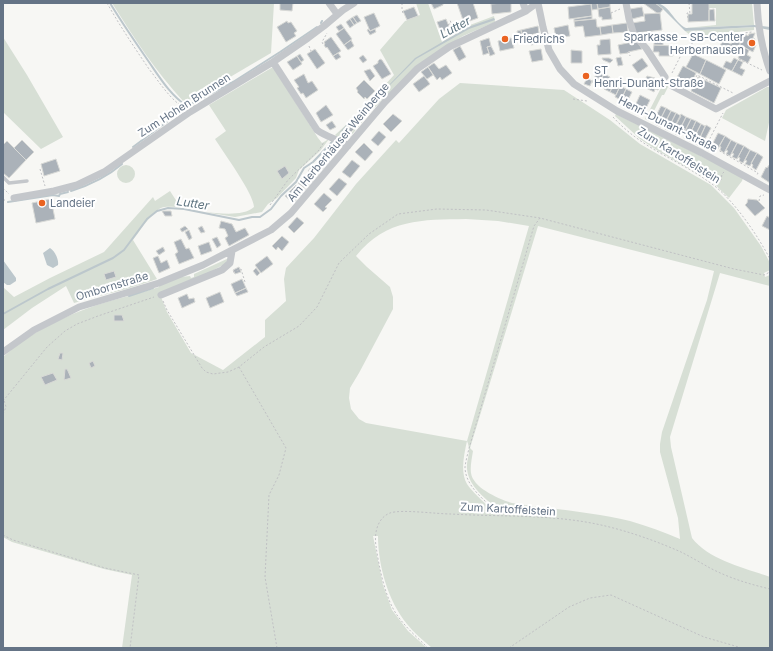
<svg xmlns="http://www.w3.org/2000/svg" width="773" height="651" font-family="Inter,sans-serif">
<rect width="100%" height="100%" fill="#f7f7f4"/>
<path fill="#e5e6e5" d="M325 153 332 159 294 204 285 196 296 185 302 190 304 188 298 183 305 175 311 180 314 176 308 171 313 165 319 170 322 166 317 162Z"/>
<path fill="#d7dfd5" fill-rule="evenodd" d="M112 3H274L271 53 198 96 184 102C156 72 134 38 112 3Z
M416 3H428L442 42 462 28 494 16 495 22 463 36 453 42 382 100 366 117 351 136 348 138 355 128 352 125 343 132 345 135 343 138H339L335 135 362 110 394 75 380 50 405 21 420 15Z
M709 3H752L754 25 686 28 716 25V8H709Z
M754 27V30L705 36 695 39 685 31Z
M3 37 27 75 63 137 41 149 3 112Z
M273 67 318 138 322 143 329 139 320 151 299 170 296 178 277 198 268 204 262 212 235 217 204 212C218 213 243 217 254 207 254 194 223 152 215 139L226 131 209 105Z
M663 79 669 85 664 95H662L649 121 645 119 662 86Z
M460 83 564 90 610 120 640 144 711 185 734 208 761 246 770 263V270L764 273 765 277 770 275V286L720 273 670 437 671 447 692 538C709 560 745 568 770 577V648H432C423 640 414 633 407 624 388 601 378 565 378 536H373L383 585 392 610 408 631 427 648H122L132 575 104 569 12 542 3 537V357C29 333 63 316 97 305 118 298 139 294 159 287V285L181 277 190 276 191 278 194 277V274L229 258 227 263 161 297 167 312 191 353 223 370 265 337V320L286 301 284 279 286 268 314 238 356 184 396 140 399 143 439 99ZM466 219 498 221 529 226 467 441 366 423 359 419 351 409 349 398 350 388 359 373 393 309V297L390 287 367 267 356 256C387 218 422 220 466 219ZM538 226 714 271 707 300 662 432 660 444V452L678 518 680 539C664 532 647 526 630 521 592 512 551 509 512 503 499 499 473 488 471 473 470 466 472 458 473 451L470 448ZM467 441C472 453 466 458 467 469 469 489 489 500 501 513H496C489 507 471 491 467 484 460 472 464 455 467 441Z
M767 87H770V118L765 141 722 118 726 110Z
M616 114 713 162 743 178 742 181 729 198 711 181 658 151 640 139 615 116Z
M117 174a9 9 0 1 1 18 0a9 9 0 1 1-18 0Z
M170 191 181 208C174 207 167 206 161 208 151 213 140 231 133 240L157 279C130 289 102 295 74 303L66 286 32 308 3 330V287L14 297 50 278 104 252 153 197 155 201Z"/>
<path fill="#bcc7cc" d="M655 3C669 3 674 23 686 28L754 25 770 27V30L754 27 685 31 663 9Z
M494 18 495 20 469 29 416 59 349 126 339 133 350 121 389 85 415 58 468 27Z
M50 248C55 251 59 260 58 265L53 268 47 265 43 253Z
M3 260 16 278V281L10 285H7L3 282Z"/>
<g fill="none" stroke-linecap="round" stroke-linejoin="round">
<path stroke="#bcc7cc" stroke-width="2" d="M110 3C122 23 136 43 149 62 160 78 171 96 187 106L233 82 280 52 317 27
M321 23 322 21
M133 147 180 112
M71 191C90 185 107 177 122 164
M8 202 53 195 59 196 60 194 68 192
M129 296 153 288
M3 314 48 289 113 258 124 250 147 219 157 211 168 208 184 209 239 220 252 217H260L271 209 281 196 296 182 304 168 313 162 333 141"/>
</g>
<path fill="#abb2b9" stroke="#d8d9d6" d="M280 3H293L292 11 280 10Z
M431 3H443V5L434 9Z
M457 3H473L478 18 464 23Z
M503 3H511V12L492 14 491 4Z
M591 3H597L598 9 592 10Z
M597 3H610V7L598 9Z
M643 3H655L663 9 660 13H657Z
M692 3H709V21L688 22V14H692Z
M591 4 592 16 569 19 568 7Z
M414 7 418 16 407 20 403 11Z
M610 7 612 19 602 20V17H599L598 9Z
M642 7 644 16 632 19 630 9Z
M714 9 715 21H709V10Z
M374 13 380 26 370 31 364 17Z
M660 13 662 30 635 33 632 23 645 21 644 14Z
M357 15 361 21 357 23 353 17Z
M592 16V19L574 21V19Z
M353 17 357 23 354 25 350 19Z
M350 19 354 25 350 28 346 22Z
M446 19 450 29 441 32 437 22Z
M596 19 597 27H600L601 35 585 37 583 26 575 27 574 21Z
M287 21 288 23 291 22 297 31 294 33 296 36 286 42 277 27Z
M627 23 628 32 613 33 612 25Z
M341 24 344 28 339 31 336 27Z
M568 25 570 36 556 38 554 28Z
M612 25 613 33 601 35 600 27Z
M538 26 539 33 522 37 521 30Z
M344 28 352 39 344 45 336 34Z
M369 29 370 31 375 29 376 32 370 35 367 30Z
M521 30 523 41 519 42 517 31Z
M755 33 753 38 755 39 753 43 756 45 753 52 739 45 745 34 748 36 749 34Z
M535 34 536 40 532 41 531 35Z
M654 34H663V45H654Z
M507 35 508 38H511L514 48 500 51 498 41 503 40 502 36Z
M331 37 341 51 333 56 327 47 326 48 324 45 325 44 324 42Z
M489 38 491 46 487 47 489 53 483 55 480 41Z
M737 38 742 41 736 53 720 46 723 40 731 44 733 40 735 41Z
M610 39 611 54 598 55 597 45H600V40Z
M351 40 354 46 348 50 344 45Z
M536 40 537 44 531 45 530 41Z
M637 41 642 49 628 52V53L620 54 618 45Z
M654 45 673 46V56H659V52H653Z
M460 46 466 57 459 61 453 50Z
M491 46 495 54 490 56 487 47Z
M744 47 749 50 747 55 751 57 748 63 738 58Z
M315 49 325 63 317 69 307 54Z
M541 49 543 60 532 62 529 51Z
M571 50 582 51V63H571Z
M338 53 341 57 336 60 333 56Z
M300 54 304 60 301 62 297 56Z
M693 54 706 60 700 74 686 67Z
M363 55 367 60 363 63 359 58Z
M297 56 302 64 293 70 287 62Z
M621 57 623 65 618 66 616 58Z
M602 58H609L613 60 610 63 603 60Z
M642 58 648 66 638 73 632 65Z
M734 58 738 60 732 71 723 67 726 61 731 63Z
M380 59 382 60 391 74 382 79 373 66 378 63V61Z
M706 60 726 70 719 84 700 74Z
M738 60 743 62 740 68 745 70 742 76 732 71Z
M434 63 439 69 446 65 452 73 442 80 440 77 437 80 428 67Z
M683 66 696 73 689 88 675 81Z
M428 67 433 75 427 79 421 72Z
M370 69 375 76 370 81 364 71Z
M598 71 604 74 598 85 592 82Z
M304 74 308 83 312 81 318 90 306 98 303 93 301 94 297 88 299 87 294 80Z
M604 74 610 77 604 88 598 85Z
M424 76 430 84 419 92 413 84Z
M647 76 655 78V80L659 82 658 84 660 85 658 90 655 89 654 92 642 86Z
M698 77 721 88 714 103 691 91Z
M587 78 592 81 590 86 584 84Z
M609 78 615 81 610 92 604 89Z
M364 80 375 91 367 99 365 97 364 99 357 92 358 91 356 88Z
M615 81 621 84 616 95 610 92Z
M620 86 626 89 621 100 615 97Z
M626 89 632 92 627 102 621 100Z
M640 95 650 100 644 112 634 108Z
M326 105 333 115 321 122 316 113Z
M661 106 666 108 660 120 655 118Z
M666 108 671 111 665 123 660 120Z
M671 111 676 113 670 125 665 123Z
M676 113 681 116 675 127 670 125Z
M393 114 402 121 391 132 383 124Z
M681 114 686 117 680 129 675 126Z
M686 117 691 119 685 131 680 129Z
M658 119 663 122 661 127 655 124Z
M691 119 696 121 690 134 685 131Z
M332 121 336 127 330 130 326 125Z
M696 121 701 124 695 136 690 134Z
M668 124 673 126 670 131 665 129Z
M701 124 705 126 700 138 695 136Z
M352 125 355 128 350 133 347 130Z
M706 125 711 128 705 139 700 137Z
M677 128 683 131 680 136 675 134Z
M379 131 386 137 378 146 371 140Z
M687 133 692 135 690 141 684 138Z
M718 133 725 136 718 149 713 147 715 144 713 143Z
M725 136 731 140 724 153 720 150 721 147 719 146Z
M696 138 702 140 699 146 694 143Z
M22 140 34 152 26 160 14 148Z
M731 140 737 143 730 156 726 154 728 151 726 150Z
M7 141 26 160 9 178 3 173V145Z
M364 143 373 152 365 161 355 152Z
M737 143 744 146 737 159 732 157 734 154 732 153Z
M744 146 750 150 743 163 739 161 740 158 738 157Z
M750 150 757 153 750 166 745 164 747 161 745 160Z
M325 153 330 157 324 164 319 160Z
M757 153 763 157 756 170 752 167 753 165 751 163Z
M56 159 60 171 44 176 41 164Z
M352 160 360 166 350 178 342 172Z
M313 165 318 170 314 176 308 171Z
M769 165H770V183L761 177 766 167 767 168Z
M285 166 289 173 282 179 277 171Z
M305 175 310 180 304 188 298 183Z
M339 178 347 184 337 196 329 189Z
M296 185 300 189 290 200 285 196Z
M324 193 332 200 325 207 327 208 323 212 314 204Z
M51 199 55 219 36 223 32 203Z
M748 199 757 200 765 208 755 216 745 205 747 203Z
M162 211H171L172 216H165Z
M767 216 770 218V230L762 226Z
M297 217 304 223 294 233 288 227Z
M221 221 232 224 236 232 245 228 249 235 229 246 225 238 228 236 225 229 219 228Z
M185 226 188 229 182 232 180 229Z
M202 226 205 232 201 233 198 228Z
M189 230 192 238 189 240 185 232Z
M282 236 289 242 282 251 278 247 276 250 272 246Z
M217 237 221 245 217 248 212 239Z
M181 239 186 249 189 248 194 258 179 264 175 254 178 252 174 242Z
M209 242 212 251 201 255 198 246Z
M163 247 165 251 159 255 156 251Z
M158 256 161 263 167 260 170 268 159 273 153 258Z
M267 256 273 264 261 273 255 265Z
M239 267 241 272 235 274 233 270Z
M256 268 260 273 257 276 253 271Z
M114 271 116 277 106 280 104 274Z
M242 279 246 288 235 293 231 284Z
M246 288 248 292 237 296 235 293Z
M220 292 224 302 210 308 206 298Z
M187 294 189 299 194 298 195 302 182 308 178 298Z
M114 315H122L124 321H114Z
M60 353H63L62 360 58 359Z
M93 361 95 366 91 368 89 363Z
M65 369H67L68 371 71 378 64 380Z
M53 373 57 380 45 385 41 377Z"/>
<g fill="none" stroke-linecap="round" stroke-linejoin="round">
<path stroke="#c0c1c4" stroke-width="1" stroke-dasharray="2 2" stroke-linecap="butt" d="M107 3C120 26 134 47 149 69 160 83 169 98 184 108
M402 3V9L403 14
M689 3 690 14
M611 13 620 9
M688 18 687 13H689
M448 25 451 23 450 20
M642 34 647 33V32
M626 37 625 41 628 43
M649 40H654
M323 44 322 42 327 33
M309 46 311 51
M628 52H629L630 56
M739 59 762 70
M672 73 684 49 698 39 752 32
M691 88 697 75 733 93
M573 99 587 101
M613 117C643 150 678 159 712 184 734 200 758 236 770 259
M706 146 723 113
M710 148 711 146 758 173 757 175
M40 169 45 186
M717 183 721 180 722 174 724 172
M3 188 9 194
M3 200H7
M759 201 760 196 764 195
M270 205 288 180 319 150 324 142
M233 272 241 269 245 282
M163 301 167 310 202 368 206 372 213 374 228 372 239 367 264 347 299 326 317 307 339 263 369 234 398 214 437 209 486 210 540 218 734 269 764 275 770 272
M239 367 286 448 279 475 269 495 265 577 277 648
M3 401 47 347 65 331 77 324 98 316 154 297
M3 414 6 407 4 400
M500 515C487 502 465 487 465 467 466 460 468 452 470 445L534 226 540 218
M3 535 13 540 105 568 139 575 130 648
M428 648C418 638 406 628 397 615 385 598 379 567 376 546 374 534 377 518 390 513 401 509 437 514 451 514 501 517 552 514 601 525 628 531 656 541 681 552 691 557 701 563 710 568 729 578 749 584 770 589
M509 648 569 607 590 598 611 595 704 637 742 648"/>
<path stroke="#c4c7cb" stroke-width="3.5" d="M3 177 9 183 27 181"/>
<path stroke="#c4c7cb" stroke-width="7" d="M329 3 337 14
M523 3 526 11
M538 3 543 27 549 50 560 69 574 84 617 111 702 153 770 190
M626 3 629 19 634 35 646 48 665 77
M757 3C758 27 762 49 770 71
M273 62 317 130C326 137 338 139 348 146
M672 86 716 109 770 81
M14 198 54 191 77 185 104 172 190 112 273 62 308 38 324 26 343 10 354 3
M161 295 222 270 230 263 232 251
M3 352 34 330 79 307 159 283 203 265 271 230 291 213 385 102 417 69 449 47 526 11 537 3"/>
</g>
<g fill="#ea6321" stroke="#fff" stroke-width="1.5">
<circle cx="505" cy="39" r="4"/>
<circle cx="752" cy="43" r="4"/>
<circle cx="586" cy="76" r="4"/>
<circle cx="42" cy="203" r="4"/>
</g>
<g text-anchor="middle" dominant-baseline="central" stroke-width="4" stroke-linejoin="round" paint-order="stroke">
<g font-size="11" fill="#657486" stroke="#fff" text-anchor="start">
<text x="744" y="37" text-anchor="end">Sparkasse – SB-Center<tspan x="744" dy="13">Herberhausen</tspan></text>
<text x="513" y="39">Friedrichs</text>
<text x="594" y="70">ST<tspan x="594" dy="13">Henri-Dunant-Straße</tspan></text>
<text x="50" y="203">Landeier</text>
</g>
<g font-size="11" fill="#657486" stroke="#fff">
<text transform="translate(184 105) rotate(-33)">Zum Hohen Brunnen</text>
<text transform="translate(668 124) rotate(27)">Henri-Dunant-Straße</text>
<text transform="translate(338 142) rotate(-50)">Am Herberhäuser Weinberge</text>
<text transform="translate(679 155) rotate(32)">Zum Kartoffelstein</text>
<text transform="translate(112 286) rotate(-17)">Ombornstraße</text>
<text transform="translate(508 509) rotate(3)">Zum Kartoffelstein</text>
</g>
<g font-size="12" font-style="italic" fill="#607682" stroke="#fff">
<text transform="translate(455 27) rotate(-28)">Lutter</text>
<text transform="translate(193 203) rotate(9)">Lutter</text>
</g>
</g>
<rect width="773" height="651" fill="none" stroke="#657486" stroke-width="8"/>
</svg>
